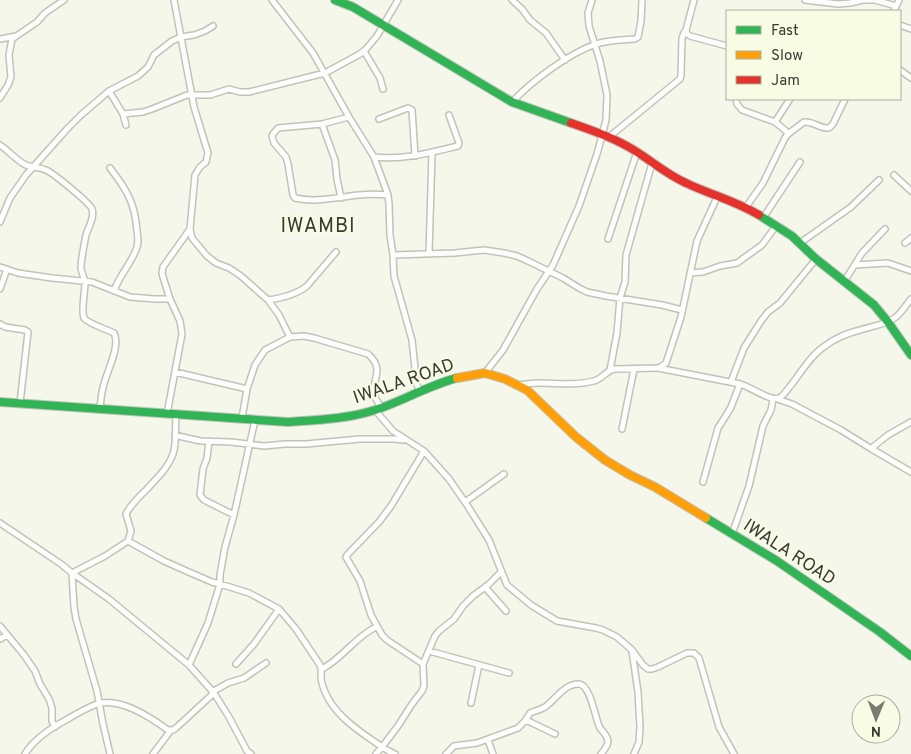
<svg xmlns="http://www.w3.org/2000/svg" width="911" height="754" font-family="Overpass,sans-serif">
<rect width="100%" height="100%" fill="#f4f7ea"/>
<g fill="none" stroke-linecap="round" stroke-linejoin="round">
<defs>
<path id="street" d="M272 0 313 53 349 117 374 157 388 195 389 204 390 235 393 255 394 276 412 340 416 378 417 385 420 391
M512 0 522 9 530 20 546 33 565 60
M694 0 686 30 687 34 690 36 727 46
M805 0 838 4 850 3 863 0H875L896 6
M894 11 899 0
M900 25 911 29
M0 39 16 36
M364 51 380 78 383 89
M900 70 911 78
M109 91 123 114 126 125
M0 98 8 85 11 77 9 55 12 39 37 22 45 13 64 0
M736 99 737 104 742 110 775 122 786 131 788 134
M512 102C533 80 568 54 596 44 609 40 622 40 635 39L638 37 641 21 642 0
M123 114 143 112 152 109 187 95H210L229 89 240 92H249L325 73 360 54 366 49 377 36 398 0
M349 117 322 124 278 128 273 134 272 136 274 143 286 157 288 164 293 195 295 198C316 203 338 197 359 195 369 194 378 194 388 195
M379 119 408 108 412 110 415 156
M775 122 790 99
M322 124 335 160 337 179 341 198
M609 137 680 79 681 75 682 38 684 33 686 30
M0 145C9 151 15 159 24 164 31 168 39 167 46 170 53 173 90 203 92 209 95 217 88 228 86 235 84 245 82 255 81 265 80 272 85 277 85 283 85 291 81 311 84 318 87 323 108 330 114 333 121 347 106 372 103 388 101 394 101 401 100 408
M374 157C405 160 429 153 458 146L459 143 449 115
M110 168C127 190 135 203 137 231 138 238 139 244 136 250 130 265 119 276 114 291
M894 175 911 191
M746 207 763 183 785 138 788 134 804 122C813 121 820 129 829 128L833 124 845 99
M763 218 800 162
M0 222 10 198 26 175 67 129 81 115 109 91 138 76 148 67 154 55 172 41 181 37 194 35 205 31 213 26
M190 229 192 238 207 256 216 263 229 268 241 276 268 300 279 315 290 337
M608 239 637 152
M800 243 851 207 879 180
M905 243 911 238
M429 253 432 153
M393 255 455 253 484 250 504 253 517 256 528 261 563 278 579 288 587 292 606 296 662 305 682 310
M855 265 888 263 911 271
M0 267 18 273 52 278 92 282 130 297 155 299H170
M690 273 703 272 720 266 737 263 762 245 776 226
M844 282 862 253 885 229
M0 289 7 269
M268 300C282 298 296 295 307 286L336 252
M0 324 5 327 25 330 28 332 20 403
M658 368 740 384C749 386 771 402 779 398 784 396 788 388 792 384 801 372 812 354 825 346 835 338 848 333 860 330 872 326 886 325 896 317 902 312 906 305 911 299
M610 370 617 333 620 298 625 282 626 255 652 163
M175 372 247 389
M485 373 503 350 537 289 553 265 579 206 597 154 606 120 607 95 600 61 589 26 588 13 592 0
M731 382 744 348 761 321 768 312 780 303 816 259
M518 385C525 384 531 383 538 383 557 383 575 386 594 381 602 379 606 371 614 369L657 368 661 367 666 363 669 354 681 317 697 241 718 195
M777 399 792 404 841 430 870 448 873 447 888 435 911 422
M375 410 393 431 424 451 449 479 467 505 489 540 507 585 531 605 557 621 596 628 603 630 617 637 632 650 643 665 648 669H652L658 667 687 653H694L699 658 719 727 734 754
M167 414 182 334 180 321 170 299 163 277 162 273 163 267 190 229 195 175 200 167 206 162 208 153 194 107 174 0
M242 418 247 389 255 365 265 350 290 337 304 336 314 338 368 354C387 371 369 381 375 397 376 400 379 404 381 407
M622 429 634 369
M175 435 187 438 201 441 231 442 264 446 285 444H306L360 439H394L403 440
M209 441 207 458 203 469 200 495 204 500 234 515
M870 448 911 472
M703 482 718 428 727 414 731 407 740 384
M465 502 504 474
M0 523 61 564 72 573 109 599 189 665 214 693 229 717 247 751 251 754
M732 534 749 486 763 426 771 410 773 399
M128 541 164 561 191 573 212 582 220 584 249 593 279 609 296 629 320 665C322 670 321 672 321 677 321 682 323 687 325 692 334 713 353 727 372 740 379 745 387 751 395 754
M485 587 506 611
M0 626 24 655 35 671 40 684 49 699 52 708V721L55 727
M0 639 7 635
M429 651 509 673
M632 651 638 692 640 727 639 742 634 754
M236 664 254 644 279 609
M423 664 387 640 382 635 371 615 360 581 346 557 348 554 379 522 391 506 424 451
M189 665 208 623 220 584V575L225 547 234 515 255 420
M322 669C343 658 355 637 376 627
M212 692 228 683 244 678 266 663
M471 703 479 665
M526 720 555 734
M488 740 493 754
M25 754C34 739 51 728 66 720 76 714 86 708 97 704 120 697 150 717 168 730H173L177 727 214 693
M110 754 103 724 97 691 76 619 74 607 72 573 105 556 128 541 131 531 126 514C131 504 139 497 147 489 156 479 168 468 173 454 177 442 175 427 176 414
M153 754 171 730
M376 754 382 747 398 726 412 704 422 691 424 686 423 664 435 636 439 631 454 619 463 606 473 596 488 585 501 572
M446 754 454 746 477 743 518 728 525 721 530 713C535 711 540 710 545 707 554 701 565 683 579 684 591 685 595 719 600 728 603 732 607 735 608 741 608 746 604 750 601 754"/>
<path id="fast" d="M335 0 353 7 512 102 571 123
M759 215 792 236 816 259 874 305 888 322 911 355
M0 402 288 422C317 420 347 419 375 410 403 401 429 385 457 378
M706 518 777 561 880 632 911 656"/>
<path id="slow" d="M457 378 485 373 505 379 527 390 576 437 605 460 630 475 655 487 706 518"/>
<path id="jam" d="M571 123C594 131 617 139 637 152 654 163 668 175 686 183 711 195 734 200 759 215"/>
</defs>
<use href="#street" stroke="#c1c3b9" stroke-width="8"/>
<use href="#fast" stroke="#c1c3b9" stroke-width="10"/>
<use href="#slow" stroke="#c1c3b9" stroke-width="10"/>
<use href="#jam" stroke="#c1c3b9" stroke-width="10"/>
<use href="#street" stroke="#fdfefc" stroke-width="5"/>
<use href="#fast" stroke="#30b455" stroke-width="8"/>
<use href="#slow" stroke="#ff9f0a" stroke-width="8"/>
<use href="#jam" stroke="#e5322d" stroke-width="8"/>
</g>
<g text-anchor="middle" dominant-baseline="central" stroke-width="4" stroke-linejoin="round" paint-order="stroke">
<g font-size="18" fill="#393a31" stroke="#f8fce5">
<text transform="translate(404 382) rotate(-19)">IWALA ROAD</text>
<text transform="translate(789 553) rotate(33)">IWALA ROAD</text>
</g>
<g font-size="20" letter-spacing="1" fill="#393a31" stroke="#f8fce5">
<text x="318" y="227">IWAMBI</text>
</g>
</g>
<rect x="726" y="10" width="175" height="90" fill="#f8fce5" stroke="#acae9d"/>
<rect x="736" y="26" width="25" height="8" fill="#30b455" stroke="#acae9d"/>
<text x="771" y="35" font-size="15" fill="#393a31">Fast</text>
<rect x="736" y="51" width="25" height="8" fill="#ff9f0a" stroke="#acae9d"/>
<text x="771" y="60" font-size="15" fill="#393a31">Slow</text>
<rect x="736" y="76" width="25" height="8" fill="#e5322d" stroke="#acae9d"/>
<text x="771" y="85" font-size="15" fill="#393a31">Jam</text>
<g transform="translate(876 719) rotate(181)"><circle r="24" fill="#f8fce5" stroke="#acae9d"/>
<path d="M0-4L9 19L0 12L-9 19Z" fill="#7a7c72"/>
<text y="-8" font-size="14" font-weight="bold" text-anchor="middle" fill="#393a31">N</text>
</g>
</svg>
